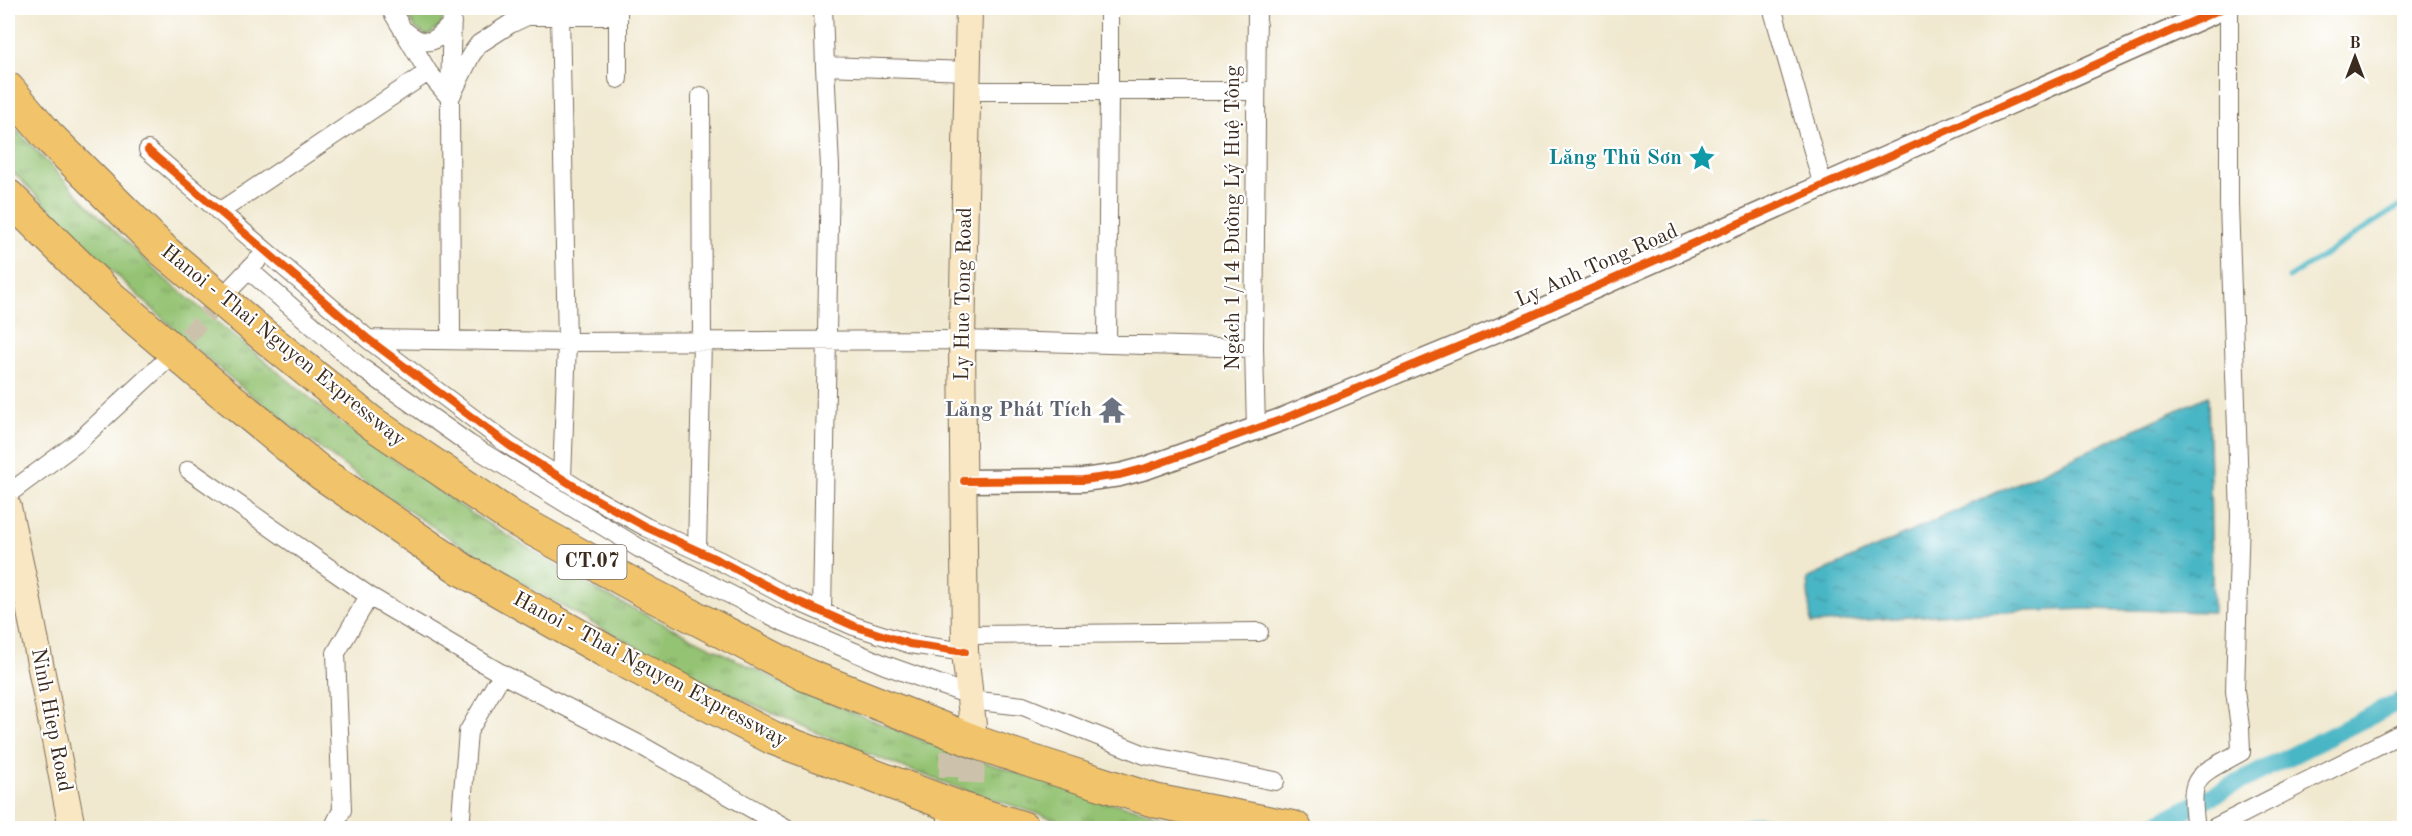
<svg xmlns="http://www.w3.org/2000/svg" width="2412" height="836" font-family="'Old Standard TT',serif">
<defs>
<pattern id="grass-tufts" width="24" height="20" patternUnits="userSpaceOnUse" patternTransform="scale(1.5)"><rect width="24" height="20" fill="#94c373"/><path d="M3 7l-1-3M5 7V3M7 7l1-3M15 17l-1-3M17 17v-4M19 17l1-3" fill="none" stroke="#7a9f5e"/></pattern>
<pattern id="water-ripples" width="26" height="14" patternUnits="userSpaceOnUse" patternTransform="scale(1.5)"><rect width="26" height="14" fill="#49b6c5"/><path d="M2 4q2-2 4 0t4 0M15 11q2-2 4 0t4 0" fill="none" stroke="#3e949f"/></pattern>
</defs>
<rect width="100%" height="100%" fill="#fff"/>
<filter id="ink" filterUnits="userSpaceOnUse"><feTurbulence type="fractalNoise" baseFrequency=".0167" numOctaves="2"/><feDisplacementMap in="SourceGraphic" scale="12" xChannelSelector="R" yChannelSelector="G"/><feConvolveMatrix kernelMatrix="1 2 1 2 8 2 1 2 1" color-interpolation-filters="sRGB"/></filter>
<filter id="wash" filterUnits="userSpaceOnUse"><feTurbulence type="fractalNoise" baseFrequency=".008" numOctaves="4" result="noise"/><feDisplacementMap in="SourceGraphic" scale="24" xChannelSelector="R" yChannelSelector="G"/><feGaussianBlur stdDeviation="1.35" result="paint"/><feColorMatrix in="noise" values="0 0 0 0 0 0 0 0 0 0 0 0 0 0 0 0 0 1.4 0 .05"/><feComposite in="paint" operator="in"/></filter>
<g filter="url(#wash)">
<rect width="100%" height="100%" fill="#f0e8cf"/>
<path fill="url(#grass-tufts)" stroke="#687648" stroke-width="1.5" d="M8 121 86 203 166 280 334 418 474 515 602 593 793 688 944 749 1105 801 1214 828C1186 828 1158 828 1129 828 1116 828 1100 830 1087 828 1069 826 1050 817 1033 812 981 796 930 778 879 758 654 670 433 542 245 390 160 321 85 244 8 167Z"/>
<path fill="#94c373" stroke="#687648" stroke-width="1.5" d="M403 8H442V24L428 36 416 29Z"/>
<path fill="url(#water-ripples)" stroke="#427072" stroke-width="1.5" d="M2208 396 2213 612 2089 609 1965 613 1811 624 1807 579Z"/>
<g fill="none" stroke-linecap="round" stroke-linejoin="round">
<path stroke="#49b6c5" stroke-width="5" d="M2289 278 2404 203"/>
<path stroke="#49b6c5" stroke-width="18" d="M1746 828 1761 825 1780 828
M2148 828 2404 699"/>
</g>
</g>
<g filter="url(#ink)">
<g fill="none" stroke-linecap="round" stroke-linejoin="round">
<path stroke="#ccc2ac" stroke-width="18" stroke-dasharray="18 9" stroke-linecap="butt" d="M169 356 226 294"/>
<path stroke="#ccc2ac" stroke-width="26" stroke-dasharray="26 13" stroke-linecap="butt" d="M951 816 953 721
M970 822 973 726"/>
<defs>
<path id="minor" d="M390 8 428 72
M618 8V79
M823 8 825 66 968 71
M1109 8V91H1256
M1774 14 1823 186
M560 15 567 342 562 478
M405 31C427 50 436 41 452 23
M969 91H1109L1107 343
M148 150 368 339 510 446 585 493 646 527 720 561 788 597 854 626 910 644 965 652
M219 212 428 72 450 98 471 55 479 44 510 24 527 16H618
M249 270 359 366 469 444 639 548 784 622 885 665 958 691
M233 286 257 261
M368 339 567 342 962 340 1254 348
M451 339 450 98 452 8
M1256 429 1254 348 1257 8
M189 470 369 596 502 674 642 746 786 828
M8 494 78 442 162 364
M697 550 702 341 701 96
M822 612 830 167 825 66
M965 635 1259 632
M970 700 1023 706 1145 755 1275 781
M333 828 342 810 336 653 369 596
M460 828 468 732 502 674
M2196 828C2188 774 2196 777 2241 752L2240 727 2235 691 2240 515 2229 205V8
M2214 828 2404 732"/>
<path id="tertiary" d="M964 481 1083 480 1120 475 1146 468 1283 419 1503 328 2223 8"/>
<path id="secondary" d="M969 8 962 340 965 652 973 726
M8 507 26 591 72 828
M951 816V828"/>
<path id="motorway" d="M8 89 48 136 164 251 262 334 372 423 511 517 648 593 806 675 981 744 1037 763 1156 801 1295 828
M8 196 108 295 211 383 321 473 463 570 611 654 773 738 962 809 1023 828"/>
</defs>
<use href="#minor" stroke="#7a6c5c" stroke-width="20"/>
<use href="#tertiary" stroke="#7a6c5c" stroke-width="25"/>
<use href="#secondary" stroke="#7a6c5c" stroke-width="28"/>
<use href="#motorway" stroke="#7a6c5c" stroke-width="35"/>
<use href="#minor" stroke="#fff" stroke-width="18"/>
<use href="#tertiary" stroke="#fff" stroke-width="22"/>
<use href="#secondary" stroke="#f9e7c3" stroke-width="26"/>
<use href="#motorway" stroke="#f1c36a" stroke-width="33"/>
<defs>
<path id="cycleway" d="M148 150 368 339 510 446 585 493 646 527 720 561 788 597 854 626 910 644 965 652
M964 481 1083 480 1120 475 1146 468 1283 419 1503 328 2223 8"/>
</defs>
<use href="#cycleway" stroke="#fff" stroke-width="11"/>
<use href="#cycleway" stroke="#e8590c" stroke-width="8"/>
</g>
</g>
<defs>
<symbol id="sight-bare" viewBox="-9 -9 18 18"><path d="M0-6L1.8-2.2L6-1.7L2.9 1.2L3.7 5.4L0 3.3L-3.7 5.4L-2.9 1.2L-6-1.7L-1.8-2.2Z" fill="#0f9aa8" stroke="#fff" stroke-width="2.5" paint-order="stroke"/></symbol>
<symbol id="temple-bare" viewBox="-9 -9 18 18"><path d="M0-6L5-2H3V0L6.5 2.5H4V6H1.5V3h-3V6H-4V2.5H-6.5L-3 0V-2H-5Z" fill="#6b7280" stroke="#fff" stroke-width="2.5" paint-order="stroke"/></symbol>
</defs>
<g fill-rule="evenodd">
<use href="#sight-bare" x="1683" y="139" width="38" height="38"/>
<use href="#temple-bare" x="1093" y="391" width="38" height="38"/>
</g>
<g text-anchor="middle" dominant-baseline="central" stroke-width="4.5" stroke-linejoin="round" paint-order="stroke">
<rect fill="#fff" stroke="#766a62" stroke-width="1.5" x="557.5" y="545" width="69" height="34" rx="4.5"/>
<g font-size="20" font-weight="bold" fill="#3b2a1e">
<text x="592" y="562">CT.07</text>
</g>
<g font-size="21" font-weight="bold" fill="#0d838f" stroke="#fff" text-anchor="end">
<text x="1682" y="158">Lăng Thủ Sơn</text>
</g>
<g font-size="21" fill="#3b2a1e" stroke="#fff">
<text transform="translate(1233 218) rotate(-90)">Ngách 1/14 Đường Lý Huệ Tông</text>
<text transform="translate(1597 266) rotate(-24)">Ly Anh Tong Road</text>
<text transform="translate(964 294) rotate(-89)">Ly Hue Tong Road</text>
<text transform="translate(283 346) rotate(39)">Hanoi - Thai Nguyen Expressway</text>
<text transform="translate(650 670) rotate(28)">Hanoi - Thai Nguyen Expressway</text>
<text transform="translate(51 720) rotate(79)">Ninh Hiep Road</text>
</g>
<g font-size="21" font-weight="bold" fill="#5b616d" stroke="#fff" text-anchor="end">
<text x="1092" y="410">Lăng Phát Tích</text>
</g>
</g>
<rect width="2412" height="836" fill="none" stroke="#fff" stroke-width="30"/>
<g transform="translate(2355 57)" stroke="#ffffff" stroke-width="4.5" paint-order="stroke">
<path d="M0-4.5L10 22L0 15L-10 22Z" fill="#3b2a1e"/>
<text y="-9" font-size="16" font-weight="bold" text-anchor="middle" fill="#3b2a1e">B</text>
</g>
</svg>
